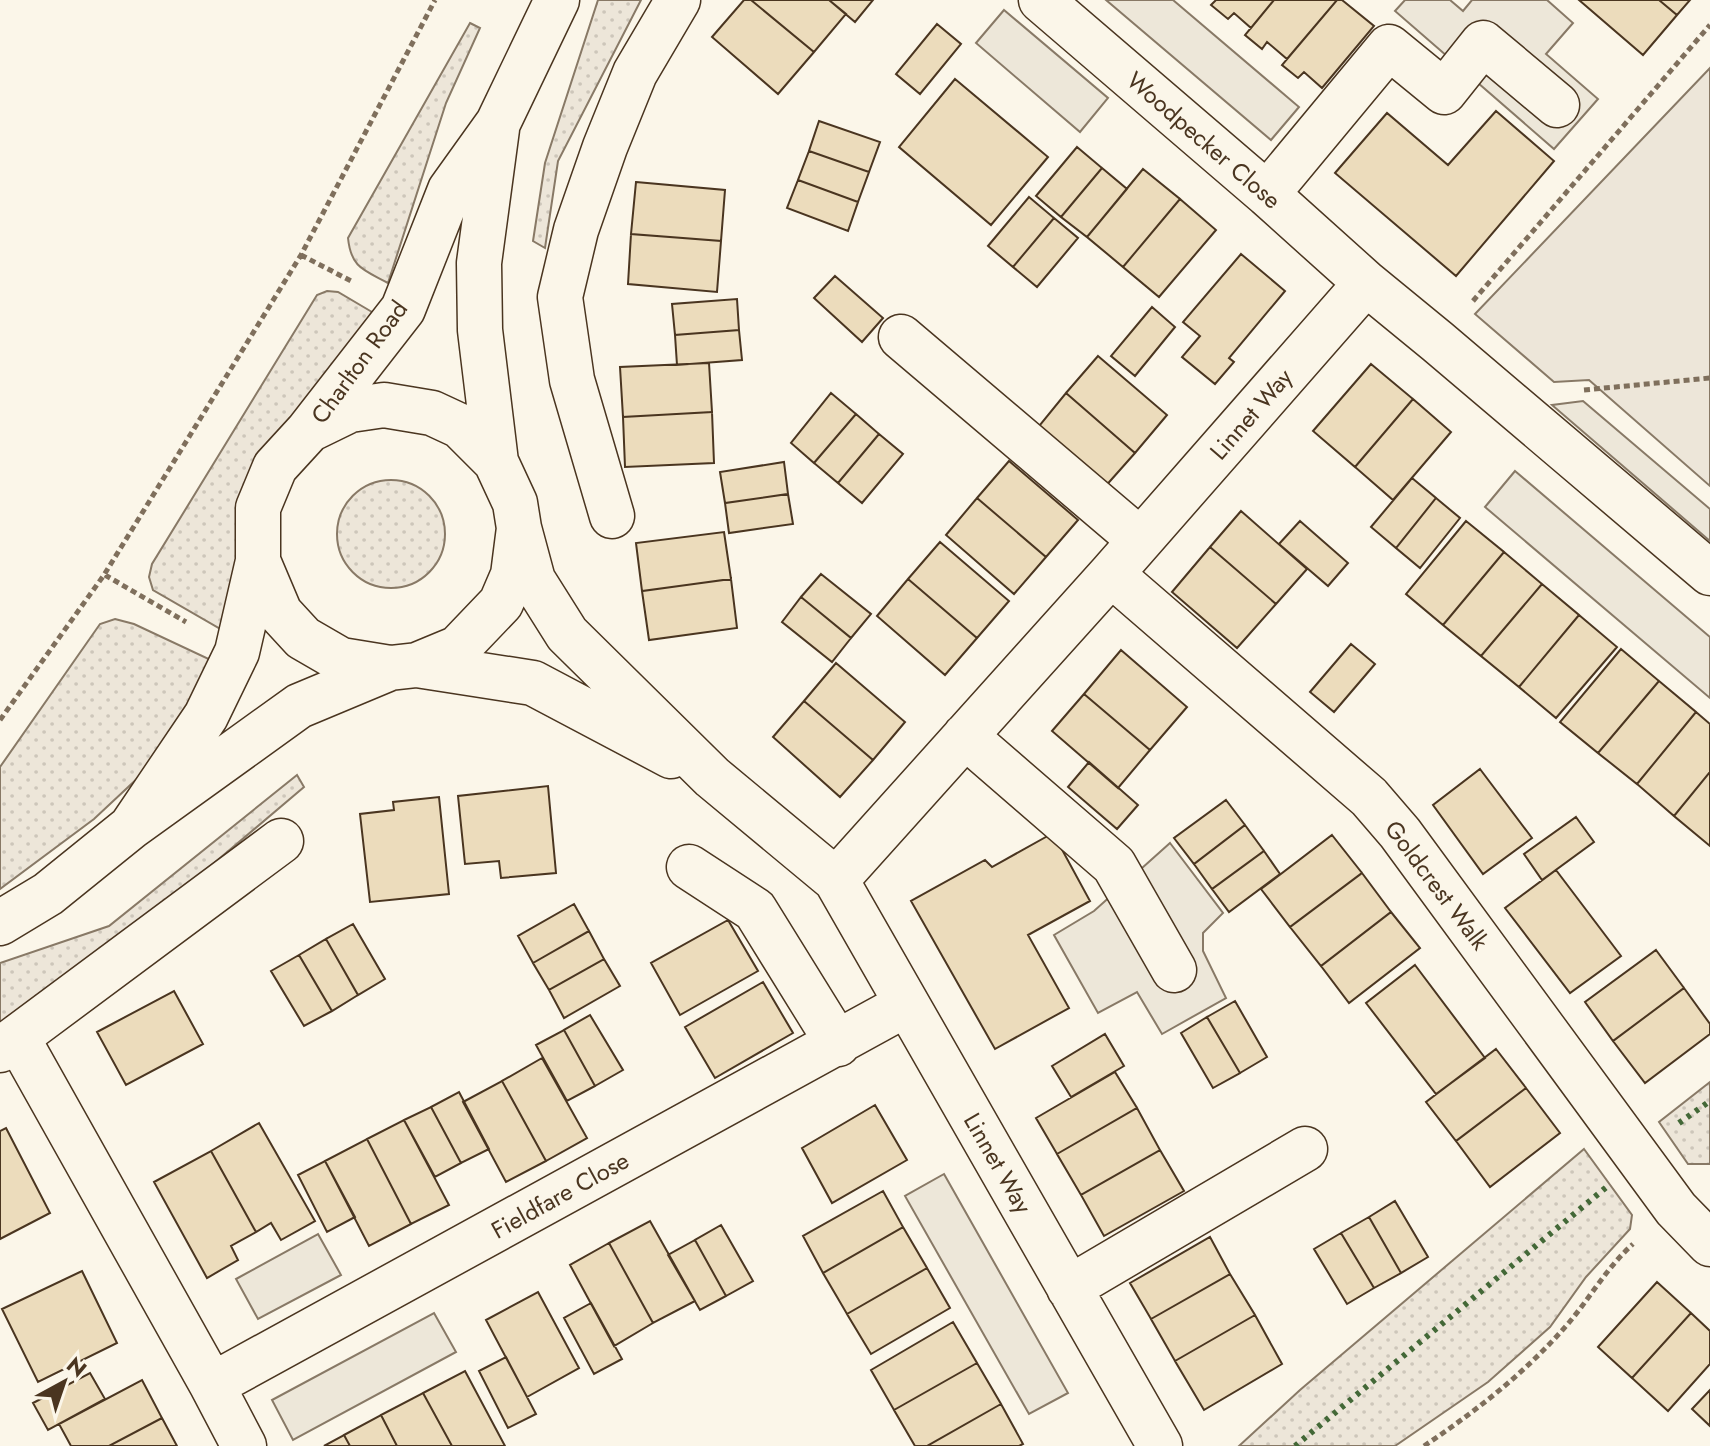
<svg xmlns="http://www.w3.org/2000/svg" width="1710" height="1446" font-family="Jost,sans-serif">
<defs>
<pattern id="grass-dots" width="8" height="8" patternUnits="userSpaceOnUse" patternTransform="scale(2)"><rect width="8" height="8" fill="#ede6d9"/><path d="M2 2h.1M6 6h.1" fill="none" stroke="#cdc6ba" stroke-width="1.8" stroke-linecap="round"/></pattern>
</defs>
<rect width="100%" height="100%" fill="#fbf6e9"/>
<path fill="url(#grass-dots)" stroke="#887966" stroke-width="2" d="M598 0H641L558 161 545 248 533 241 545 163Z
M470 23 480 28 446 103 388 283C364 270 351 268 348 238Z
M327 291 338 292 372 312 353 345 224 631 153 590 149 577 152 564 317 295Z
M337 534a54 54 0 1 1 108 0a54 54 0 1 1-108 0Z
M115 619 134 624 213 661 199 702 141 775 94 819 0 889V767L100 624Z
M297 775 304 787 102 958 0 1029V963L109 926Z
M1710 1082V1164H1688L1659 1122Z
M1584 1149 1632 1215 1630 1229 1586 1277 1550 1327 1488 1382 1395 1446H1239L1300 1390Z"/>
<path fill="#ede6d9" stroke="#887966" stroke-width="2" d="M1710 68V486L1589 380 1554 382 1475 314Z"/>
<path fill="#ede7d9" stroke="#887966" stroke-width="2" d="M1106 0H1173L1299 107 1271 140Z
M1405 0H1450L1463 11 1472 0H1547L1573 23 1546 54 1598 99 1554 149 1395 11Z
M1004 10 1108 98 1080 132 976 43Z
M1583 401 1710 509V541L1552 405Z
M1515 471 1710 637V698L1485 507Z
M1170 843 1223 913 1203 933V951L1226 998 1162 1034 1137 992 1098 1013 1054 935 1094 911Z
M944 1174 1068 1393 1029 1414 905 1196Z
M318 1234 341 1275 258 1319 236 1279Z
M434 1313 456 1352 293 1440 272 1400Z"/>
<path fill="#ecdcbc" stroke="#4a3520" stroke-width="2" d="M744 0H751L814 52 778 94 712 37Z
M751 0H829L846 14 814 52Z
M829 0H873L855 22Z
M1216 0H1274L1251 28 1234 13 1228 19 1211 5Z
M1274 0H1337L1287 59 1267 42 1262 49 1245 35Z
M1337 0H1342L1374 26 1322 88 1304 72 1298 78 1282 65Z
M1579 0H1659L1677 15 1643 55Z
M1659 0H1690L1677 15Z
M937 24 961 44 920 94 896 74Z
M955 79 1048 157 991 225 899 147Z
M1496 111 1554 161 1456 276 1335 173 1387 113 1448 165Z
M819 121 880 142 869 172 809 151Z
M1077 147 1102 168 1061 217 1036 196Z
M809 151 869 172 858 202 798 180Z
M1102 168 1127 189 1087 237 1061 217Z
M1143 169 1180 199 1123 267 1087 237Z
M798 180 858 202 848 231 787 208Z
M636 182 725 190 721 241 631 234Z
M1029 197 1054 218 1013 267 988 246Z
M1180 199 1216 230 1159 297 1123 267Z
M1054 218 1078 238 1037 287 1013 267Z
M631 234 721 241 717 292 628 284Z
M1241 254 1285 291 1229 358 1234 362 1215 384 1182 357 1200 336 1183 322Z
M835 276 883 318 862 342 814 298Z
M737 299 739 330 675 335 672 304Z
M1152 307 1175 327 1135 376 1111 356Z
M739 330 742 360 677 365 675 335Z
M1098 356 1167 415 1135 453 1066 393Z
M709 363 712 412 623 417 620 367Z
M1371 364 1413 399 1355 467 1313 431Z
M831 393 856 414 814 463 791 443Z
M1066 393 1135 453 1103 489 1035 431Z
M1413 399 1451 432 1393 500 1355 467Z
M712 412 714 463 625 467 623 417Z
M856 414 879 434 838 483 814 463Z
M879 434 903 454 862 503 838 483Z
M1009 461 1078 520 1046 557 977 498Z
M784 462 788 494 725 503 720 472Z
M1412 478 1436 498 1396 548 1371 527Z
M788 494 793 524 729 533 725 503Z
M977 498 1046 557 1014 594 946 535Z
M1436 498 1460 518 1420 568 1396 548Z
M1241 511 1307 569 1276 604 1210 547Z
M1300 521 1348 563 1328 586 1279 544Z
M1466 521 1504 552 1443 625 1406 594Z
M724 532 731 579 642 591 636 543Z
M940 542 1009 601 977 638 908 579Z
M1210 547 1276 604 1237 648 1172 592Z
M1504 552 1542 584 1481 656 1443 625Z
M821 574 871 614 851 638 801 597Z
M731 579 737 628 649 640 642 591Z
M908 579 977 638 945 675 877 616Z
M1542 584 1579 615 1519 687 1481 656Z
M801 597 851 638 832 662 782 622Z
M1579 615 1617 647 1556 718 1519 687Z
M1351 644 1375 664 1334 712 1310 692Z
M1621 649 1659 681 1598 753 1560 722Z
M1121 650 1187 707 1150 750 1084 694Z
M836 663 905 722 873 760 804 701Z
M1659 681 1696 712 1637 784 1598 753Z
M1084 694 1150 750 1118 788 1052 731Z
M804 701 873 760 840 797 773 737Z
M1696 712 1710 724V772L1674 816 1637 784Z
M1089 762 1138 805 1117 829 1068 787Z
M1480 769 1532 838 1483 874 1433 805Z
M1710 772V846L1674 816Z
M548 786 556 873 501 878 499 861 465 864 458 796Z
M439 797 449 894 370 902 360 814 394 810 393 802Z
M1226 800 1245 825 1194 864 1174 838Z
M1576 817 1594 842 1542 880 1524 854Z
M1245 825 1264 851 1212 889 1194 864Z
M1053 833 1090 901 1028 935 1069 1008 995 1049 911 901 985 860 992 867Z
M1332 835 1362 873 1290 927 1261 889Z
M1264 851 1280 874 1229 912 1212 889Z
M1556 870 1621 956 1570 993 1505 908Z
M1362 873 1391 912 1321 966 1290 927Z
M574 904 589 931 533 963 518 936Z
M1391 912 1420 948 1349 1003 1321 966Z
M728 920 758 971 680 1015 651 963Z
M353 924 385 979 358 995 326 939Z
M589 931 604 959 549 990 533 963Z
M326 939 358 995 332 1011 299 955Z
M1656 950 1684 988 1613 1041 1585 1002Z
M299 955 332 1011 304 1026 271 971Z
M604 959 620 986 564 1018 549 990Z
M1415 965 1485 1058 1436 1094 1366 1003Z
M763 982 793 1033 715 1078 685 1027Z
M1684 988 1710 1024V1034L1645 1083 1613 1041Z
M174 991 203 1044 126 1085 97 1032Z
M1235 1001 1267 1057 1240 1073 1207 1017Z
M590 1015 623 1070 595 1086 564 1030Z
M1207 1017 1240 1073 1213 1088 1181 1033Z
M564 1030 595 1086 567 1101 536 1045Z
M1105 1034 1124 1066 1071 1097 1052 1066Z
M1496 1049 1526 1088 1456 1141 1426 1102Z
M542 1058 587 1138 546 1161 502 1081Z
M1115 1072 1137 1108 1057 1154 1036 1118Z
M502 1081 546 1161 506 1182 463 1102Z
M1526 1088 1560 1133 1490 1187 1456 1141Z
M459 1092 489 1149 461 1163 431 1107Z
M875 1105 907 1160 832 1203 802 1148Z
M431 1107 461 1163 435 1177 404 1120Z
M1137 1108 1160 1150 1081 1195 1057 1154Z
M404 1120 449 1205 411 1224 367 1139Z
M259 1123 315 1221 281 1240 271 1223 256 1232 211 1151Z
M6 1128 50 1213 0 1239V1131Z
M367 1139 411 1224 369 1246 325 1161Z
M1160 1150 1184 1191 1104 1236 1081 1195Z
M211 1151 256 1232 231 1246 238 1260 207 1278 154 1182Z
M325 1161 355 1217 327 1232 298 1175Z
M883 1191 903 1227 823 1273 803 1236Z
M1395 1201 1428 1257 1401 1273 1369 1217Z
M1369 1217 1401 1273 1374 1288 1341 1233Z
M650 1221 695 1301 653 1323 609 1243Z
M721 1225 753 1281 726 1296 695 1240Z
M903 1227 927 1268 847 1314 823 1273Z
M1341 1233 1374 1288 1347 1304 1314 1249Z
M1210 1237 1230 1274 1151 1319 1130 1283Z
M695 1240 726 1296 700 1310 668 1255Z
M609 1243 653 1323 614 1346 570 1265Z
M927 1268 950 1308 871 1354 847 1314Z
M82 1271 117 1343 38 1382 2 1309Z
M1230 1274 1255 1315 1175 1361 1151 1319Z
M1657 1282 1691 1313 1632 1378 1598 1347Z
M538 1292 579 1368 527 1397 486 1320Z
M591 1303 622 1359 594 1374 564 1318Z
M1691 1313 1710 1331V1364L1668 1411 1632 1378Z
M1255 1315 1282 1364 1204 1410 1175 1361Z
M953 1322 977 1363 894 1410 871 1370Z
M506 1357 536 1414 508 1428 479 1371Z
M977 1363 1001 1404 927 1446H915L894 1410Z
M465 1371 505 1446H452L423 1393Z
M90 1373 105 1399 48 1430 33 1403Z
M142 1380 162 1418 109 1446H71L59 1424Z
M1710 1390V1426L1692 1409Z
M423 1393 452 1446H397L381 1415Z
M1001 1404 1023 1444 1019 1446H927Z
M381 1415 397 1446H350L344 1435Z
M162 1418 177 1446H109Z
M344 1435 350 1446H324Z"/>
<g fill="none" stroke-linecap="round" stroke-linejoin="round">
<defs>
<path id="minor" d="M1041 0 1267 194 1366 283
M1267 194 1389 47 1444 92 1483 43 1557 105
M901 337 1140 540
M309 430 350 410 384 405 432 413 460 426 496 462
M612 516 572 380 560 297 576 230 605 147 635 73 678 0
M519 528 533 580 567 634 712 777 836 880 1160 1446
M258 561 280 613 303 638 341 660 390 668 417 665 458 648 501 603 513 575 519 528 515 503 496 462 480 330 479 263 497 129
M1111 574 1369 797 1400 833 1676 1209 1710 1244
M417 665 533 683 671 756
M965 736 1114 865 1174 970
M131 827 206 716 237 652 258 561V508L275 467 308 431 403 309 450 190 498 123 557 0
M689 867 755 910 838 1044
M836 880 1111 574 1366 283 1438 342 1710 573
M0 923 48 894 131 827 299 706 390 668
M18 1039 212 1385 244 1446
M0 1050 281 841
M1069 1288 1305 1149
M212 1385 907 1004"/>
</defs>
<use href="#minor" stroke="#4a3520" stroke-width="47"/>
<path stroke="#7f6f5c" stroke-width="5" stroke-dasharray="6 4" stroke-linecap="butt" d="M301 255 353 282
M1473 301 1710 25
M1584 390 1710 378
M105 575 186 622
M0 720 104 575 301 255 435 0
M1424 1446C1476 1411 1525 1373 1566 1326 1589 1300 1606 1268 1633 1244"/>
<use href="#minor" stroke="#fbf6e9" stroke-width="44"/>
<path stroke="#436837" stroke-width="6" stroke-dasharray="4 6" stroke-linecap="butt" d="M1679 1123 1710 1101
M1295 1446 1609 1185"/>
</g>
<g text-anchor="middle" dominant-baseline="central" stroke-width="6" stroke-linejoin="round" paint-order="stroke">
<g font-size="24" fill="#4a3520" stroke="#fbf6e9">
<text transform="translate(1204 140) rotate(41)">Woodpecker Close</text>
<text transform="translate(359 362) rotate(-54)">Charlton Road</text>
<text transform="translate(1251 414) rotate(-49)">Linnet Way</text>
<text transform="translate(1437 885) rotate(53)">Goldcrest Walk</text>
<text transform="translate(998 1163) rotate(60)">Linnet Way</text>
<text transform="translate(560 1195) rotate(-29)">Fieldfare Close</text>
</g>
</g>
<g transform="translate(64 1382) rotate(40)" stroke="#fbf6e9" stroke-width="6" paint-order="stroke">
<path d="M0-6L14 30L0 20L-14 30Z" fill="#4a3520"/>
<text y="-12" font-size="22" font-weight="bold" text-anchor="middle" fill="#4a3520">N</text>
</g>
</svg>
